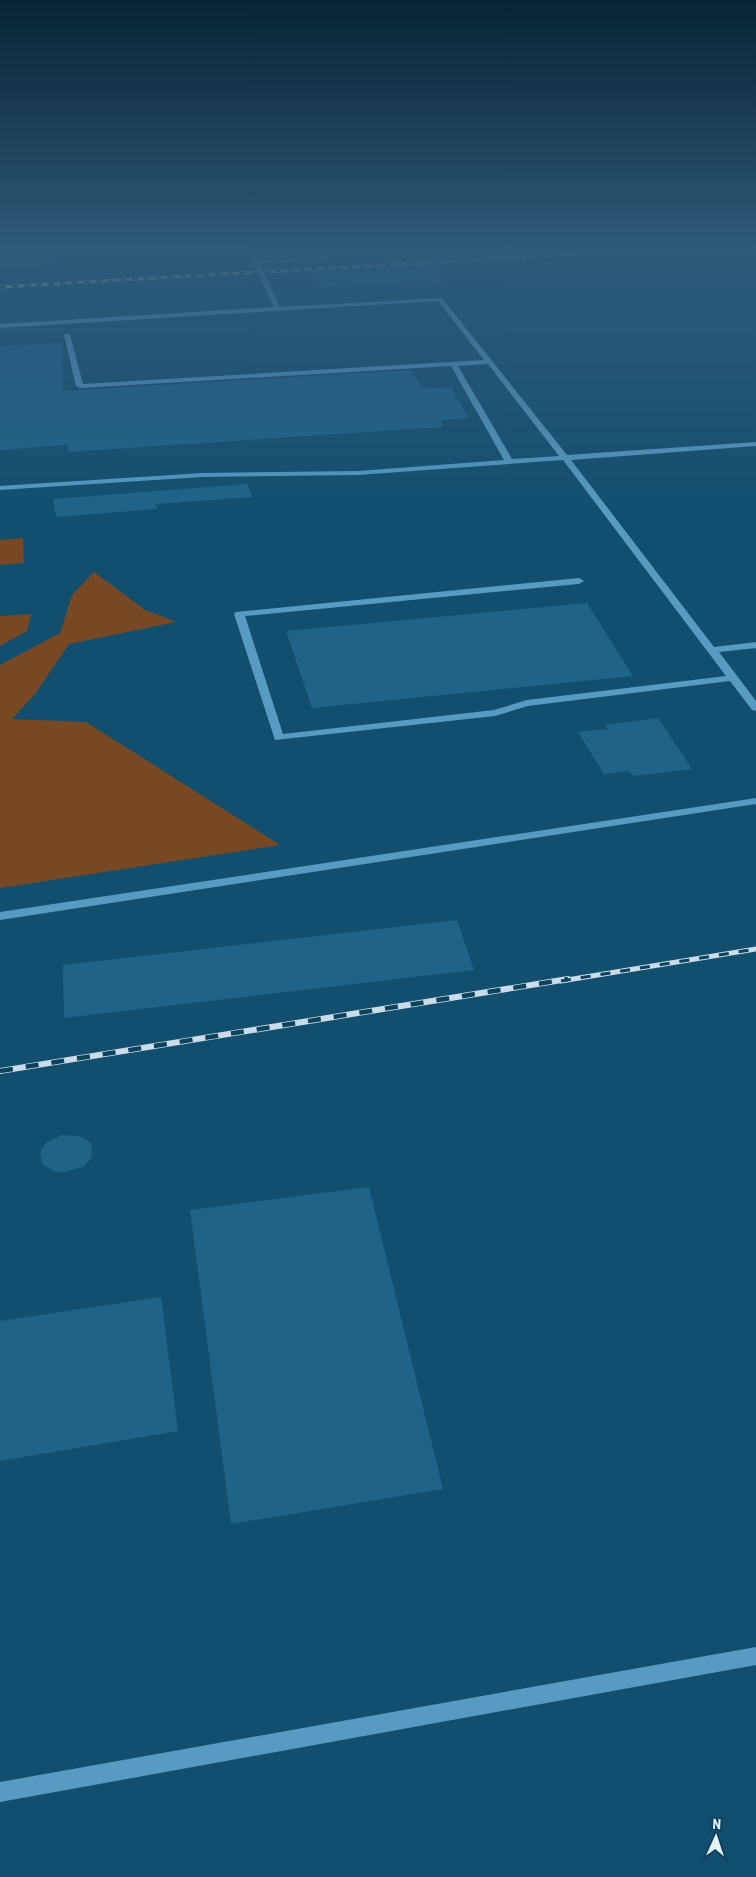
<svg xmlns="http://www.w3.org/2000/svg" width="756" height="1877" font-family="'Roboto Condensed',sans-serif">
<rect width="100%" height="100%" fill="#0d425f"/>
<path fill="#124f6e" d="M0 248 168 249 197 248H756V1877H0Z"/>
<path fill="#764924" d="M23 538 24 563 0 565V540Z
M94 572 145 610 176 622 69 644 35 694 12 719 86 722 280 845 0 888V665L60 633 72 595Z
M31 614 27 631 0 646V616Z"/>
<path fill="#1f6389" d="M60 248 61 264 0 268V251Z
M284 248H312L310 252 286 253Z
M437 264 447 280 315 287 308 270Z
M62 343 63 391 411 370 423 389 451 387 468 418 441 420 443 427 68 452V445L0 450V346Z
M247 484 253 497 156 504 157 509 56 517 53 499Z
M587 603 633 676 312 708 286 631Z
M658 718 692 769 634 776 628 771 604 774 578 732 608 729 605 725Z
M457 920 474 970 64 1018 63 965Z
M62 1135 79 1136 91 1143 92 1156 88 1162 82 1167 65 1172H57L43 1165 40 1154 42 1148 47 1142Z
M369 1187 443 1489 231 1524 190 1210Z
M161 1297 178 1431 0 1461V1321Z"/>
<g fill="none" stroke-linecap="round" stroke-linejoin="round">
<path fill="#599ac3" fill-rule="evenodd" d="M246 248H252L258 260 323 256V248H329V258L326 260 260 264 280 307 442 298 567 455 756 442V446L571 460 714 647 756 642V648L719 652 756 701V711L752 710 730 681 528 706 495 716 275 740 234 614 236 612 579 578 584 581 579 584 245 616 283 734 494 710 527 700 726 676 563 460 358 475 202 477 0 490V486L202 473 358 471 504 460 451 366 80 388 76 386 64 335 67 333 70 335 83 384 484 360 438 301 0 328V324L274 307ZM488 364 559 456 512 459 458 366Z
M756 798V804L0 920V912Z
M756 1647V1665L0 1802V1782Z"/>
<defs>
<path id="rail-far2" d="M0 287 680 248"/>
<path id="rail-far1" d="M561 981 756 949"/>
<path id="rail" d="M0 1071 568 979"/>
</defs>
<use href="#rail-far2" stroke="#cadce7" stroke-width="3"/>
<use href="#rail-far1" stroke="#cadce7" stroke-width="5"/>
<use href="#rail" stroke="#cadce7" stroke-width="6"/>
<use href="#rail-far2" stroke="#0d425f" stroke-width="2" stroke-dasharray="6" stroke-linecap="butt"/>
<use href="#rail-far1" stroke="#0d425f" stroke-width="3" stroke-dasharray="10" stroke-linecap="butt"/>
<use href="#rail" stroke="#0d425f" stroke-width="4.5" stroke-dasharray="13" stroke-linecap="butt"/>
</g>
<linearGradient id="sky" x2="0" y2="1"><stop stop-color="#072434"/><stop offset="0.49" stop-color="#2f5a7a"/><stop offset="1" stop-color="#2f5a7a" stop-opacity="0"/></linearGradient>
<rect width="756" height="511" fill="url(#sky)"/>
<g transform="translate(716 1837) rotate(3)" stroke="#0d425f" stroke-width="4" paint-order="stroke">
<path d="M0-4L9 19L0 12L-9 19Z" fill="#e6f2fb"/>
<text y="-8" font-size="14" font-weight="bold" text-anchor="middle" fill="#e6f2fb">N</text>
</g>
</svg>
